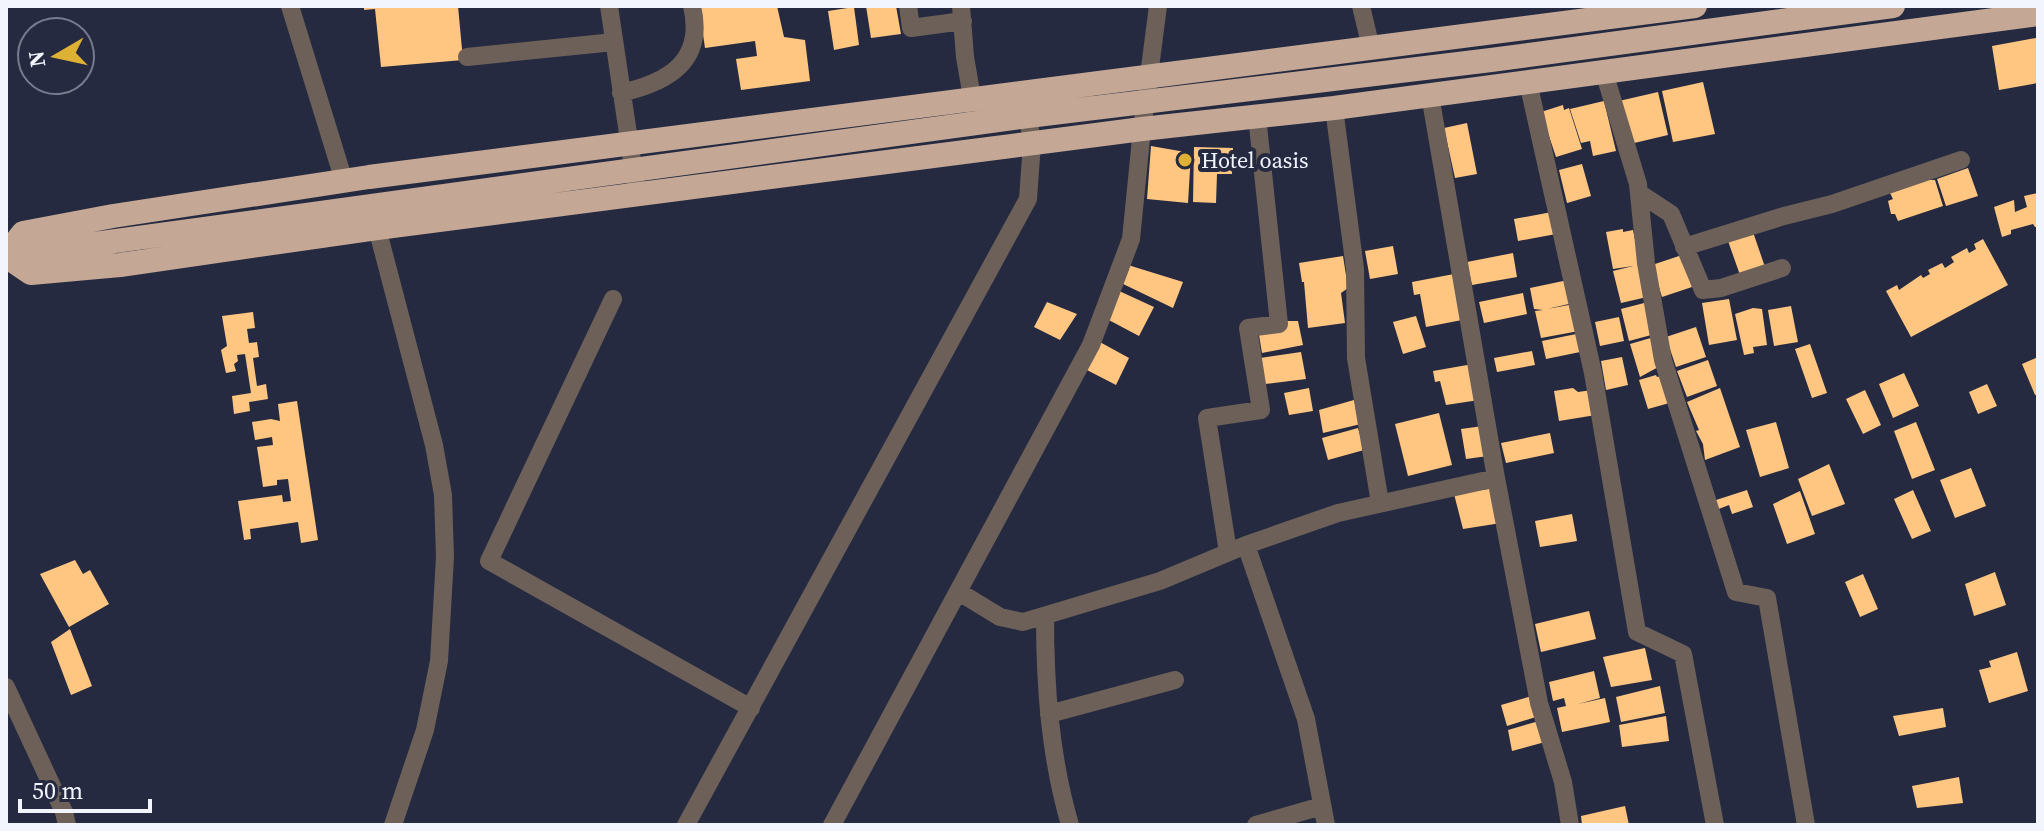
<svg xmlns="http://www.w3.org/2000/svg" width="2044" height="831" font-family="'Source Serif 4',serif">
<rect width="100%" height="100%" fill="#252a41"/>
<path fill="#ffc681" d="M364 6H458L463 60 381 67 375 9 364 10Z
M699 6H777L784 37 805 40 810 81 741 90 736 59 757 56 755 41 705 48Z
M866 6H896L901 34 871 38Z
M854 7 859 45 834 50 828 11Z
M2036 38 2038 83 1999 90 1992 46Z
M1703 82 1715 134 1673 142 1662 91Z
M1658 92 1668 135 1630 144 1619 101Z
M1604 101 1616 151 1593 156 1590 141 1581 143 1570 109Z
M1563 105 1564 110 1569 108 1582 149 1556 157 1541 112Z
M1467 123 1477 174 1455 178 1444 128Z
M1151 146 1191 153 1188 203 1147 199Z
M1194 147 1233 148 1232 174H1217L1216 203 1193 202Z
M1582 164 1591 196 1567 203 1559 170Z
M1968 168 1978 196 1946 206 1937 179Z
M1927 180H1935L1943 206 1898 221 1895 214H1891L1888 201 1893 199 1890 193Z
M2038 193V227H2035L2033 224 2011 230V234L2002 237 1994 207 2014 200 2015 212 2027 207 2024 196Z
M1552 212 1556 234 1518 241 1514 219Z
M1623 229V232L1633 230 1647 297 1621 303 1613 271 1633 266 1613 269 1606 232Z
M1753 232 1765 267 1740 275 1728 241Z
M1983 239 2008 285 1911 337 1886 291 1897 285 1899 290 1921 275 1923 278 1930 274 1928 270 1942 263 1945 268 1954 262 1951 257 1967 248 1969 253 1976 249 1974 244Z
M1393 246 1398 274 1370 279 1365 251Z
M1513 253 1517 277 1472 285 1467 262Z
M1682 255 1692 287 1662 297 1652 265Z
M1343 256 1348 288 1341 293 1345 323 1308 328 1304 282H1302L1299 263Z
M1128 265 1183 282 1173 308 1121 283Z
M1454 274 1462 320 1426 327 1420 294 1414 295 1412 282Z
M1568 280 1573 303 1547 309 1574 304 1579 331 1541 338 1535 311 1543 310 1534 309 1530 288Z
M1117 290 1154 307 1139 336 1105 318Z
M1523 293 1527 314 1484 323 1479 302Z
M1729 299 1737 340 1709 345 1702 303Z
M1047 302 1077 314 1060 340 1034 327Z
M1648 302 1655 334 1629 341 1621 309Z
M1791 306 1798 342 1774 346 1768 310Z
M1753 308 1762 309 1767 345 1753 347 1754 353 1744 355 1735 314Z
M253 312 255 328 247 329 249 343 257 342 259 357 253 358 257 386 266 384 268 399 249 402 250 411 234 414 232 396 251 393 245 354 237 355 238 361 234 364 236 371 226 373 221 350 227 346 222 316Z
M1416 316 1426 347 1403 354 1393 322Z
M1619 317 1624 341 1600 346 1595 322Z
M1283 321H1298L1303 345 1262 353 1258 329Z
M1696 327 1706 357 1676 367 1666 337Z
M1581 333 1585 351 1546 359 1542 341Z
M1654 337 1662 365 1640 377 1630 344Z
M1098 341 1129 358 1116 385 1083 368Z
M1810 344 1827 393 1812 398 1795 349Z
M1532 351 1535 365 1497 372 1494 358Z
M1301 352 1306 379 1265 384 1260 358Z
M1622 357 1628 385 1606 390 1601 361Z
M2038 357V394L2035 395 2022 364Z
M1708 360 1717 386 1687 397 1677 371Z
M1473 364 1479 400 1446 405 1440 381 1435 382 1433 371Z
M1904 373 1919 406 1893 418 1879 384Z
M1656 375 1657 377 1666 375 1673 402 1648 409 1639 380Z
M1987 384 1997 406 1978 414 1969 392Z
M1309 388 1313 411 1289 415 1284 393Z
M1573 388 1578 392 1592 390 1596 415 1559 421 1554 391Z
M1720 388 1740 447 1705 460 1703 444 1696 431 1699 430 1687 402Z
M1865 390 1881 425 1863 434 1846 399Z
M1354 400 1361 424 1323 433 1319 410Z
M297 401 318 540 301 543 298 522 250 529 251 539 244 540 238 501 282 495 283 502 291 501 288 479 277 480V485L263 487 257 447 273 445 272 437 255 440 252 422 271 419 280 421 278 404Z
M1439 413 1452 465 1408 476 1395 424Z
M1776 422 1789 468 1760 477 1746 430Z
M1916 422 1935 470 1912 479 1894 431Z
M1483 426 1488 456 1466 459 1461 429Z
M1358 428 1364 450 1328 460 1322 438Z
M1550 433 1554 453 1506 463 1501 443Z
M1829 464 1845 504 1812 516 1798 479Z
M1971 468 1986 506 1955 518 1940 480Z
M1496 488 1501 523 1463 529 1454 494Z
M1747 490 1753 507 1732 514 1729 505 1716 510 1713 501Z
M1913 490 1931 531 1912 539 1894 499Z
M1800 491 1815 534 1787 544 1773 504Z
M1572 514 1577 541 1540 547 1535 521Z
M75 560 83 574 90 570 109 604 69 627 40 574Z
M1995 572 2006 605 1974 616 1965 584Z
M1863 574 1878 609 1860 617 1845 582Z
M1589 611 1596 639 1541 652 1535 624Z
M70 629 92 686 71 695 51 642Z
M1645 648 1652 680 1611 687 1603 657Z
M2017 652 2028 691 1989 703 1979 670 1991 667 1989 661Z
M1594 671 1600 698 1578 704 1605 698 1610 722 1562 732 1557 708 1566 706 1564 698 1553 701 1549 682Z
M1660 686 1665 713 1621 722 1616 697Z
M1532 696 1539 716 1507 726 1501 705Z
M1943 708 1946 727 1899 736 1893 716Z
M1666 716 1669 741 1622 747 1619 725Z
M1539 721 1545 742 1512 751 1508 730Z
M1959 777 1963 803 1917 808 1912 786Z
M1625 806 1629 825H1582L1581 816Z"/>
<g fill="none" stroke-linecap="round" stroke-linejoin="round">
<path stroke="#6c6058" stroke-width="18" d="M290 6 344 181
M609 6 637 194
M908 6 911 28 963 21
M961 6 965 57 974 109
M1361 6 1371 48
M467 57 614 42
M1604 72 1638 184 1646 263 1663 360 1736 592 1767 598 1806 825
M1528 82 1593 373 1637 632 1683 654 1715 825
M621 93C669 82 705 61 692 6
M1334 108 1355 269 1356 358 1380 503
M1639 193 1671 214 1703 290 1721 288 1782 268
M377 228 434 445 443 495 445 557 439 661 425 730 393 825
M1684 247 1784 216 1832 204 1961 160
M613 299 489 561 751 708
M1496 478 1539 703 1563 782 1570 825
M1246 545 1306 719 1326 825
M1228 552 1207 418 1261 410 1248 328 1279 324 1257 116
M959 592 1000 617 1023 622 1160 581 1246 545 1338 513 1496 478 1430 95
M1045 616C1045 687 1050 756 1070 825
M6 687 64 812 67 825
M1049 714 1175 680
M686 825 1028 199 1032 143 1028 116
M832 825 1091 345 1131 239 1142 129 1158 6
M1256 825 1322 806"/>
<path stroke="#c4a895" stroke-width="24" d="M6 255 23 233 113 216 369 177 1695 6
M6 256 31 273 120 265 377 228 1142 129 1334 108 2038 14
M6 256 1028 116 1491 60 1893 6"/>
</g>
<circle fill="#ddb133" stroke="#252a41" stroke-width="3" cx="1185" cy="160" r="8"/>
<g text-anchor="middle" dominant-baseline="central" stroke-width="8" stroke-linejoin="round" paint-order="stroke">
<g font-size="22" fill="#f2f4fe" stroke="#252a41" text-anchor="start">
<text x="1201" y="160">Hotel oasis</text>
</g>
</g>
<rect width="2044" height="831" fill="none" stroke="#f2f4fe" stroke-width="16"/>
<g transform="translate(56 56) rotate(261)"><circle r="38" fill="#252a41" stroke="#777b8d" stroke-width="2"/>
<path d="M0-6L14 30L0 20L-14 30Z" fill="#ddb133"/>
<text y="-12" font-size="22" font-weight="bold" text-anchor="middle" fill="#f2f4fe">N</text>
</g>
<path d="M20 799v12h130v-12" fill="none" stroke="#f2f4fe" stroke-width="4"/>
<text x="32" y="799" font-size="24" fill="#f2f4fe" stroke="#252a41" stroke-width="6" paint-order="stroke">50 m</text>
</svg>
